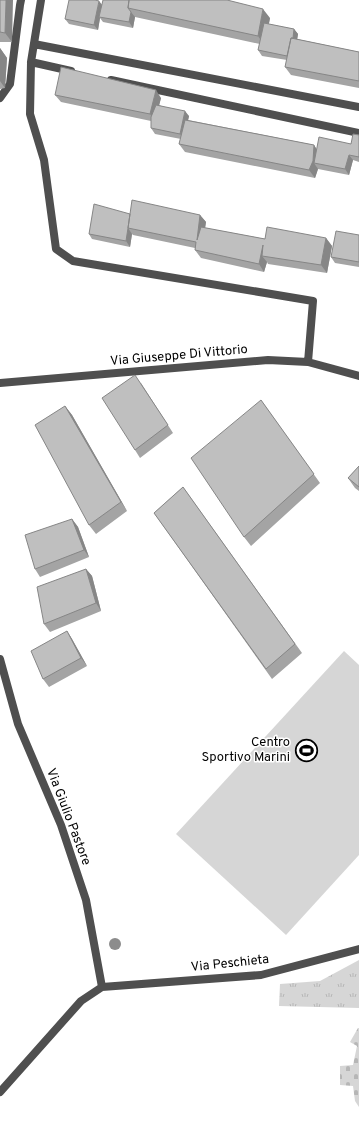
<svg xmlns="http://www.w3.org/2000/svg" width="359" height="1137" font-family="Overpass,sans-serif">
<defs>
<pattern id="cemetery-stones" width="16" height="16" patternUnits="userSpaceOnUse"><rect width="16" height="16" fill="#d6d6d6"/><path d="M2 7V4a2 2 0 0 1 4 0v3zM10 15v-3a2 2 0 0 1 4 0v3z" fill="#b6b6b6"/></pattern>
<pattern id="park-tufts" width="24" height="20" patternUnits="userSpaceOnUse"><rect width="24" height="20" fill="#d6d6d6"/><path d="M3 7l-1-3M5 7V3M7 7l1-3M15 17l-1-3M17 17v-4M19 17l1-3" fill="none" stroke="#b6b6b6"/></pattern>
</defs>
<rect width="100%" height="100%" fill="#fff"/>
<path fill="#d6d6d6" d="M344 651 359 665V855L286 935 176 834Z"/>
<path fill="url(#cemetery-stones)" d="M358 1028H359V1107L355 1101 353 1086 340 1085V1066L353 1065 357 1046 350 1042Z"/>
<path fill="url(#park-tufts)" d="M359 960V1008L279 1006 280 984 320 981Z"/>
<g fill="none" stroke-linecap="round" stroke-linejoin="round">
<path stroke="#4f4f4f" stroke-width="8" d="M41 0 31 62 30 114 44 160 56 249 73 261 313 301 308 362
M34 44 359 107
M31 62 71 71
M111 80 359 133
M0 98 10 84 20 5 21 0
M0 383 268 360 308 362 359 376
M0 659 18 724 61 825 86 900 102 987
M0 1092 81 1001 102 987 261 975 359 949"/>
</g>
<circle fill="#8c8c8c" cx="115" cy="944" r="6"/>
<path fill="#a4a4a4" d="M0 0 12 42H0V46Z
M102 6 270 18 269 24 294 29 298 34 297 39 359 52V88L291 75 285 67 287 60 262 56 258 50 260 44 135 17 133 28 103 22 100 18 98 30 69 24 65 19Z
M0 48 7 58 5 88 0 89Z
M55 95 161 98 159 105 189 116 188 120 314 145 317 150 351 144 359 135V162L353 160 349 175 318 169 315 178 185 152 179 144 181 139 155 134 151 128V121L61 102Z
M130 214 200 215 206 222 205 228 265 239 326 238 332 246 327 273 268 264 267 262 264 272 201 258 195 250V248L133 235 132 234 130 247 92 239 89 234Z
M359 235V267L335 263 331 257Z
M141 383 173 433 140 458 135 450Z
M261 400 320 483 251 546 244 537Z
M65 406 72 415 127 511 96 534 89 525Z
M359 466V491L355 488 348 478Z
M183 487 302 653 272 679 154 513Z
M72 519 78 527 89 557 40 577 35 569Z
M86 569 92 576 101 611 50 632 44 624Z
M67 631 72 639 87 666 49 687 43 679Z"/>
<path fill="#868686" d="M6 0H13L12 42 5 33Z
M99 1 103 6 99 17 100 18 98 30 94 25Z
M263 9 270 18 264 45 258 36Z
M131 12 135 17 133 28 129 22Z
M294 29 298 34 294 61 290 56Z
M0 48 7 58 5 88 0 81Z
M156 90 161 98 155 122 150 114Z
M185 111 189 116 184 139 180 134Z
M314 145 319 153 314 163 318 169 315 178 309 170Z
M349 155 353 160 349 175 345 169Z
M200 215 206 222 202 247 197 240Z
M128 228 132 234 130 247 126 241Z
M326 238 332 246 327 273 321 265Z
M263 245 262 256 267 262 264 272 259 264Z
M65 406 72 415 127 511 121 502Z
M72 519 78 527 89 557 84 550Z
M86 569 92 576 101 611 96 603Z
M67 631 72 639 87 666 81 658Z"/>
<path fill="#bfbfbf" stroke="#868686" d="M0 0H6L5 33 0 32Z
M69 0H95L99 1 94 25 65 19Z
M103 0H129L128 8 131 12 129 22 99 17Z
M129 0H227L263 9 258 36 128 8Z
M264 23 294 29 293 38H291L287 56 258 50Z
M291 38 359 52V81L285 67Z
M61 67 156 90 150 114 55 95Z
M156 105 185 111 180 134 151 128V117Z
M185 120 314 145 313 161 309 170 179 144Z
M353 134 359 135V157L349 155 345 169 314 163 319 137 351 144Z
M132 200 200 215 197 240 201 227 265 239 267 227 326 238 321 265 262 256 263 245 259 264 195 250 196 242 128 228Z
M94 204 130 214 128 228 126 241 89 234Z
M336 231 359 235V262L331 257Z
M135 375 168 425 135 450 102 398Z
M261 400 314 474 244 537 191 458Z
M65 406 121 502 89 525 35 425Z
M359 466V487L348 478Z
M183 487 295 644 266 669 154 513Z
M72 519 84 550 35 569 25 535Z
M86 569 96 603 44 624 37 587Z
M67 631 81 658 43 679 31 651Z"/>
<defs>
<symbol id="stadium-ring" viewBox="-11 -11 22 22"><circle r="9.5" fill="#fff" stroke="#000" stroke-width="1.5"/><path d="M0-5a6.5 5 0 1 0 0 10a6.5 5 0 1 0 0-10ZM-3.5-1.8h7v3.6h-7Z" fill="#000"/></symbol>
</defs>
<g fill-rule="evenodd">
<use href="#stadium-ring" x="294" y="738" width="25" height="25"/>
</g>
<g text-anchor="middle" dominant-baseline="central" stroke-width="3" stroke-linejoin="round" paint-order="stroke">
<g font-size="13" fill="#000" stroke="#fff">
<text transform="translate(179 356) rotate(-5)">Via Giuseppe Di Vittorio</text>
<text transform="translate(68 817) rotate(69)">Via Giulio Pastore</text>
<text transform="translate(230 964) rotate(-6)">Via Peschieta</text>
</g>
<g font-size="13" fill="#000" stroke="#fff" text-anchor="end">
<text x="290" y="743">Centro<tspan x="290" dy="15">Sportivo Marini</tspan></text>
</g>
</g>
</svg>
